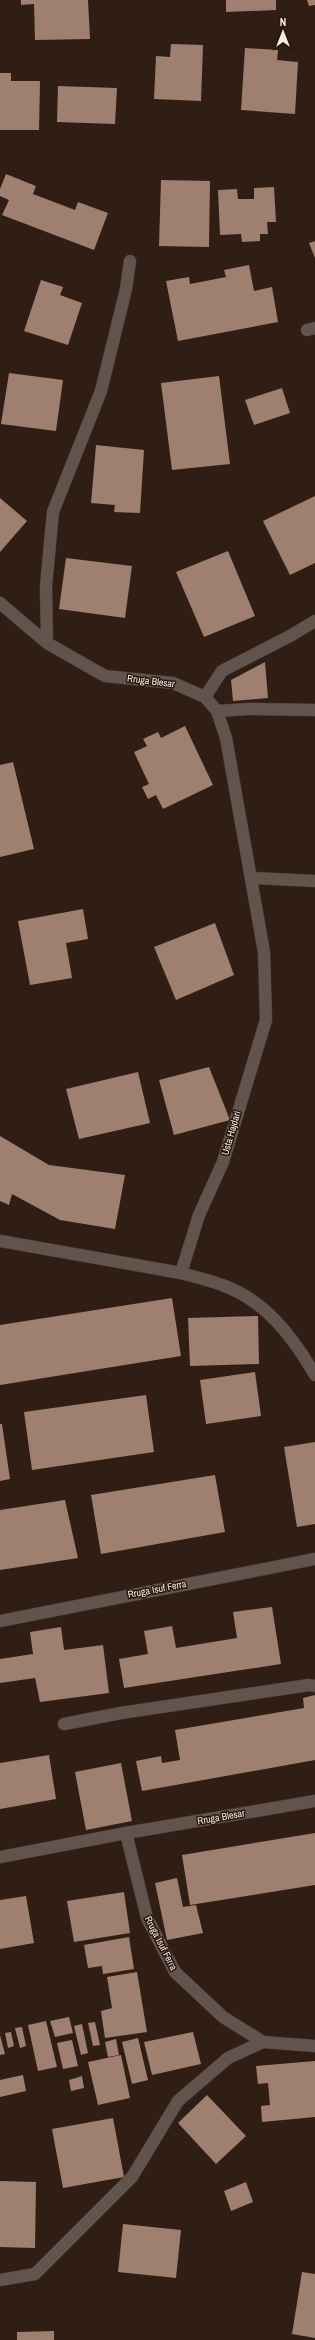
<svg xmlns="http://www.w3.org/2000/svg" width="315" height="2340" font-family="'Archivo Narrow',sans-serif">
<rect width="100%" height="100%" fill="#301e15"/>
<path fill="#9e7f70" d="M21 0H88L90 39 35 40 34 4 21 5Z
M226 0H276V10L226 12Z
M307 0H315V5L309 6Z
M171 44 203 45 201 101 154 99 156 56 170 57Z
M245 48 278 50 277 60 298 62 295 114 241 110Z
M0 73H11V81H40L39 130H0Z
M58 86 117 88 115 124 57 122Z
M6 174 36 186 33 194 75 210 78 202 108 213 94 250 2 215 9 200 0 196V189Z
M161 180 210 181 209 247 159 246Z
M274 187 276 222H267L268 234H260V241L242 242 241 234 220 235 218 190 237 189 238 199H254V188Z
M315 241V258L309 243Z
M249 265 254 291 272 287 278 322 178 341 166 281 189 277 190 284 226 277 224 270Z
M41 280 63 287 60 295 82 303 68 345 24 331Z
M9 373 63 380 56 431 1 424Z
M219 376 230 464 172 470 161 383Z
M282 388 290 413 254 425 245 400Z
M96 445 144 450 140 513 114 512 115 505 91 503Z
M315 496V563L290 575 263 521Z
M0 498 27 521 0 552Z
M228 551 255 616 204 637 176 572Z
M66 558 132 566 125 618 59 609Z
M265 662 268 698 233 701 231 680Z
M185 726 213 785 163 809 156 795 148 799 142 787 149 784 134 752 147 746 143 739 158 732 161 738Z
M13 762 34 849 0 857V765Z
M83 909 88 939 66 943 72 978 30 985 18 921Z
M215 923 234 975 176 1000 154 947Z
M209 1067 230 1120 174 1135 159 1080Z
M138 1072 150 1123 79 1139 66 1089Z
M0 1136 49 1165 125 1175 115 1229 60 1220 12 1194 9 1205 0 1201Z
M172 1298 181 1356 0 1385V1325Z
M258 1316 259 1364 190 1366 188 1318Z
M255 1372 261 1416 206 1424 200 1380Z
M146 1395 154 1452 32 1470 24 1412Z
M0 1424H2L10 1479 0 1481Z
M315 1442V1524L297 1527 284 1447Z
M215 1475 225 1532 101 1554 91 1495Z
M65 1500 78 1558 0 1570V1510Z
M272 1607 281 1664 124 1688 119 1659 148 1654 144 1631 172 1626 176 1648 237 1638 233 1612Z
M61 1627 64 1650 103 1645 109 1693 40 1702 35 1678 0 1683V1659L33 1654 30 1632Z
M315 1695V1760L142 1791 136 1761 161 1756 162 1763 180 1760 175 1730 304 1708 303 1698Z
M49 1755 56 1799 0 1809V1763Z
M121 1763 132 1821 86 1830 75 1772Z
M315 1833V1885L190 1905 182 1855Z
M177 1878 183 1907 196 1905 203 1933 167 1940 155 1883Z
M124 1892 130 1933 74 1942 67 1901Z
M26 1896 34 1943 0 1949V1900Z
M129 1937 134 1969 103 1974 102 1966 88 1968 84 1945Z
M137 1972 147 2032 105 2038 101 2011 112 2008 107 1977Z
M69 2017 73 2033 55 2037 50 2021Z
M46 2021 57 2067 38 2071 28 2025Z
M95 2022 100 2045 93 2046 88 2023Z
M82 2024 88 2053 81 2055 74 2026Z
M22 2027 26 2046 20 2048 15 2028Z
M11 2032 14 2046 8 2048 5 2033Z
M193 2032 201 2064 152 2075 144 2042Z
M0 2035 5 2054 0 2055Z
M138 2038 148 2080 132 2084 122 2042Z
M116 2039 119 2055 108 2057 105 2042Z
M72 2040 78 2066 63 2069 57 2043Z
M121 2055 130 2098 98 2105 88 2062Z
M315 2061V2117L262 2122 261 2106 270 2105 268 2083 258 2084 256 2066Z
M23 2075 26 2091 0 2097V2080Z
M82 2076 84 2088 71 2091 69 2080Z
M207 2095 246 2136 216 2164 178 2123Z
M113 2118 124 2177 63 2188 52 2129Z
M0 2181 36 2182 35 2248 0 2247Z
M246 2182 253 2202 231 2211 224 2191Z
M123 2224 181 2230 176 2278 118 2272Z
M302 2272 315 2274V2338L292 2334Z
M54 2331V2340H17V2332Z"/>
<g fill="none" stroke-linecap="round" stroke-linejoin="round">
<defs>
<path id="minor" d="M307 330 315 328
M0 603 47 643 105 676 173 683 205 697 217 711 226 738 264 952 266 1020 223 1162 199 1215 181 1273C195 1277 209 1280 222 1285 265 1300 293 1337 315 1375
M47 643 46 586 53 512 101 391 126 289 130 261
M205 697 222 671 290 636 315 621
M217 711 249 709 315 710
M252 878 315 881
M0 1241 181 1273
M0 1621 315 1559
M64 1724 121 1713 309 1685 315 1686
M126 1833 147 1918 175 1972 223 2017 263 2042 315 2046
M0 1857 126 1833 315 1801
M0 2280 35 2274 132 2177 178 2101 228 2058 263 2042"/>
</defs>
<use href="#minor" stroke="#4c3b32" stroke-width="13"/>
<use href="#minor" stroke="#61544e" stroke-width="12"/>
</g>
<g text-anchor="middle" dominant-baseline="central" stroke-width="3" stroke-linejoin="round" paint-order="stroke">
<g font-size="10" fill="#f8ebe5" stroke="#26150c">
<text transform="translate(151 681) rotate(7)">Rruga Blesar</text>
<text transform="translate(231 1133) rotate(-74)">Usta Hajdari</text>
<text transform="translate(157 1589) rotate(-11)">Rruga Isuf Ferra</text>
<text transform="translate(221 1817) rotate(-10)">Rruga Blesar</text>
<text transform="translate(161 1943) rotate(63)">Rruga Isuf Ferra</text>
</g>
</g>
<g transform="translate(283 32)" stroke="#26150c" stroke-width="3" paint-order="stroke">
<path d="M0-3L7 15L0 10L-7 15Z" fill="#f8ebe5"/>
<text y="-6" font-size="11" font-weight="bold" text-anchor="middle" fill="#f8ebe5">N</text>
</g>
</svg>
